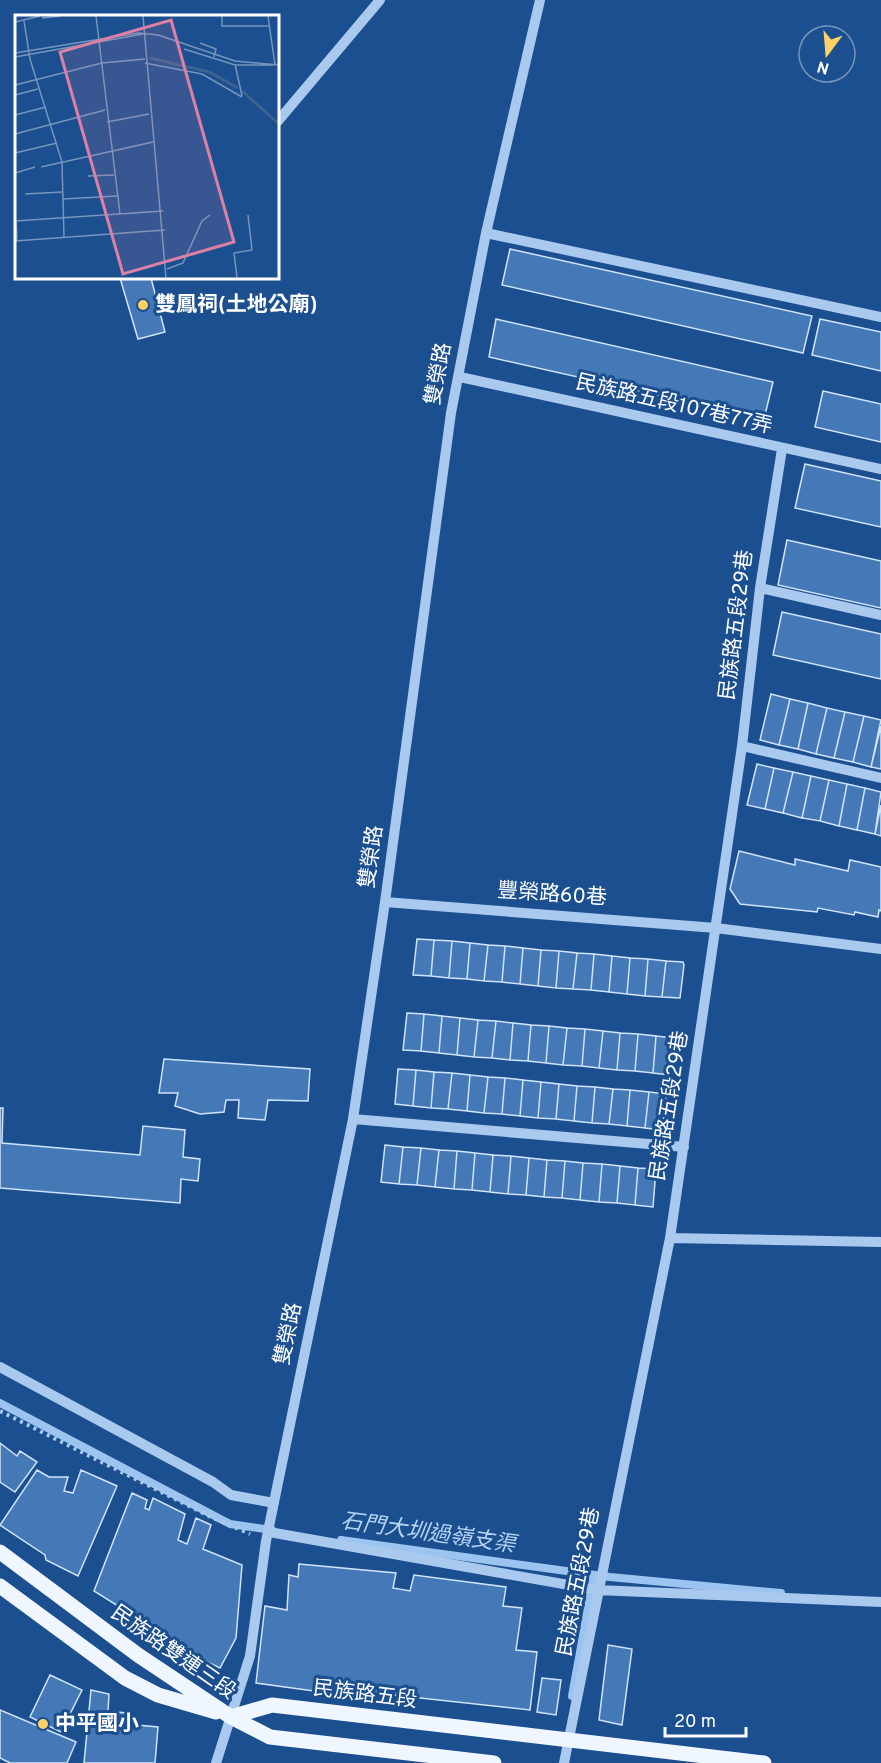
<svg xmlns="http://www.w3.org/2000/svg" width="881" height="1763" font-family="Overpass,'Noto Sans TC',sans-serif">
<rect width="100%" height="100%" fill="#1b4f8f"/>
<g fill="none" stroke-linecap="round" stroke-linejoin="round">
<path stroke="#9cc4f0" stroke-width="8" d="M0 1403 230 1524 272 1530
M341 1540 610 1577 781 1593
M572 1696 594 1575"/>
</g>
<path fill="#4478b7" stroke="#cfe3fa" stroke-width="1.5" d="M510 249 812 316 803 353 502 285Z
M120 278H151L165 332 138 339Z
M496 319 773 382 764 419 489 357Z
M820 319 881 332V371L812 355Z
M823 391 881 404V442L815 427Z
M805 464 881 481V527L795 508Z
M787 540 881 561V608L778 585Z
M782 612 881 634V679L773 655Z
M771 694 790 699 779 745 760 740Z
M790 699 808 703 798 749 779 745Z
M808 703 827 708 816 754 798 749Z
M827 708 845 712 834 758 816 754Z
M845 712 864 716 853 762 834 758Z
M864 716 881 720 871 767 853 762Z
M881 726V769L871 767Z
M757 764 774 768 765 809 747 805Z
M774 768 793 772 783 813 765 809Z
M793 772 811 776 802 818 783 813Z
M811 776 829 780 820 821 802 818Z
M829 780 847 784 839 826 820 821Z
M847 784 865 788 857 830 839 826Z
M865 788 881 792 875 834 857 830Z
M881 805V836L875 834Z
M739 851 795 865V859L848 871 850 860 881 867V911L879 910 878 917 855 912 854 915 818 908 817 912 740 904 730 889Z
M417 939 434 940 431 976 413 975Z
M434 940 452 941 449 978 431 976Z
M452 941 470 943 467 979 449 978Z
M470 943 488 945 484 981 467 979Z
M488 945 505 946 502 982 484 981Z
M505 946 523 948 520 984 502 982Z
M523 948 541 950 538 986 520 984Z
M541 950 559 951 556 988 538 986Z
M559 951 577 953 573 989 556 988Z
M577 953 594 954 591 990 573 989Z
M594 954 612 956 609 992 591 990Z
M612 956 630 958 627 994 609 992Z
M630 958 648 959 645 996 627 994Z
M648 959 666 961 662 997 645 996Z
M666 961 683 962 684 965 680 998 662 997Z
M407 1013 424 1014 421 1051 403 1050Z
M424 1014 442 1016 439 1053 421 1051Z
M442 1016 460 1018 457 1055 439 1053Z
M460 1018 478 1020 474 1057 457 1055Z
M478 1020 496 1021 492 1058 474 1057Z
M496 1021 513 1023 510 1060 492 1058Z
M513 1023 531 1025 528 1061 510 1060Z
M531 1025 549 1026 546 1063 528 1061Z
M549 1026 567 1028 563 1065 546 1063Z
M567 1028 585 1029 582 1066 563 1065Z
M585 1029 603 1031 599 1068 582 1066Z
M603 1031 620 1033 617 1070 599 1068Z
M620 1033 638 1034 635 1071 617 1070Z
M638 1034 656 1036 653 1073 635 1071Z
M656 1036 674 1038 670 1075 653 1073Z
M164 1059 310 1069 308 1101 268 1100 265 1120 238 1118 239 1100H226L224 1112 200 1114 175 1106 178 1093H159Z
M398 1069 416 1070 413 1106 395 1104Z
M416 1070 434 1072 431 1108 413 1106Z
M434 1072 452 1073 448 1109 431 1108Z
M452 1073 470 1075 467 1111 448 1109Z
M470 1075 488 1077 484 1113 467 1111Z
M488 1077 505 1078 502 1114 484 1113Z
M505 1078 523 1080 520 1116 502 1114Z
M523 1080 541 1082 538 1118 520 1116Z
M541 1082 559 1084 556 1119 538 1118Z
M559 1084 577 1086 574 1121 556 1119Z
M577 1086 595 1087 592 1123 574 1121Z
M595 1087 613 1089 609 1124 592 1123Z
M613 1089 630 1090 627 1126 609 1124Z
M630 1090 649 1092 645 1128 627 1126Z
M649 1092 666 1094 663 1130 645 1128Z
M0 1108H3L2 1143 140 1155 143 1126 185 1130 183 1157 200 1159 198 1181 181 1179 180 1203 0 1188Z
M385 1145 403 1147 399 1184 381 1182Z
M403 1147 421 1148 417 1185 399 1184Z
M421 1148 439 1150 435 1187 417 1185Z
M439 1150 457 1151 454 1189 435 1187Z
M457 1151 475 1153 472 1190 454 1189Z
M475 1153 493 1155 490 1192 472 1190Z
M493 1155 511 1156 508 1194 490 1192Z
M511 1156 529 1158 526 1195 508 1194Z
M529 1158 547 1160 544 1197 526 1195Z
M547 1160 565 1161 562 1198 544 1197Z
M565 1161 583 1163 580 1200 562 1198Z
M583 1163 602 1164 599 1202 580 1200Z
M602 1164 620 1166 617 1203 599 1202Z
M620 1166 638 1168 635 1205 617 1203Z
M638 1168 656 1169 653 1207 635 1205Z
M0 1443 17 1456 20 1451 37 1462 15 1492 0 1482Z
M37 1470 49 1477H68L64 1491 73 1493 81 1470 117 1486 78 1576 46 1560 45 1555 0 1525Z
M132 1493 147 1500 145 1508 149 1510 153 1498 185 1514 178 1540 187 1544 196 1518 211 1525 203 1549 242 1565 236 1638 220 1668 166 1642V1636L94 1591Z
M299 1564 396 1573 393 1588 410 1591 414 1575 506 1587 503 1606 522 1608 516 1650 537 1652 530 1710 383 1694 344 1692 343 1695 256 1683 265 1606 287 1610 289 1575 298 1577Z
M608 1645 632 1649 622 1725 599 1720Z
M50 1675 82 1690 61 1732 30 1717Z
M542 1678 561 1680 556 1715 537 1712Z
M91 1690 109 1694 108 1711 126 1713V1724L158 1727 155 1763H84Z
M0 1710 76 1742 67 1763H10L0 1758Z"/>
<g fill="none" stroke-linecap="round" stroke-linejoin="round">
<path stroke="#a9c9ee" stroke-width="4" stroke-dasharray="3 4.5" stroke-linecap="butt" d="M0 1411 211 1517 250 1534"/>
<path stroke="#a9c9ee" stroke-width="10" d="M278 121 380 0
M486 233 881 317
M460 377 881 469
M760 588 881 615
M742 746 881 778
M385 902 716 928 881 949
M353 1119 684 1147
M670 1238 881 1242
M0 1367 213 1482 231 1495 274 1503
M269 1532 597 1590 881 1602
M216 1763 250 1656 266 1541 353 1119 385 902 451 413 486 233 540 0
M564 1763 670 1238 742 746 760 588 782 449"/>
<path stroke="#f0f6ff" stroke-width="15" d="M0 1552 138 1655 231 1717 270 1737 494 1763
M0 1586 125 1678 158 1695 216 1712
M231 1717 272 1705 764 1763"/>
</g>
<g fill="#ffd166" stroke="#1b4f8f" stroke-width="2">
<circle cx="143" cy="305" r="6"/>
<circle cx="43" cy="1724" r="6"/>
</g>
<g text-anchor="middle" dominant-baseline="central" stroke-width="6" stroke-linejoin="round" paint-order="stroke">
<g font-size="21" font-weight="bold" fill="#fff" stroke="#1b4f8f" text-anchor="start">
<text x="155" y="305">雙鳳祠(土地公廟)</text>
<text x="55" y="1724">中平國小</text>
</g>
<g font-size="21" fill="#fff" stroke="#1b4f8f">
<text transform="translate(439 374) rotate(-79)">雙榮路</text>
<text transform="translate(674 405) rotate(13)">民族路五段107巷77弄</text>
<text transform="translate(737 625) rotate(-83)">民族路五段29巷</text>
<text transform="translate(372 857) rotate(-82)">雙榮路</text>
<text transform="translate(552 895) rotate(4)">豐榮路60巷</text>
<text transform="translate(670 1106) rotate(-81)">民族路五段29巷</text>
<text transform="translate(289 1334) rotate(-78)">雙榮路</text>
<text transform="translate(579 1582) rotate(-79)">民族路五段29巷</text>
<text transform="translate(173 1653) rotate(35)">民族路雙連三段</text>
<text transform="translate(365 1695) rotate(7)">民族路五段</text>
</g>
<g font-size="22" font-style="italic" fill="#b5d3f5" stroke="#1b4f8f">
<text transform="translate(428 1534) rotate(8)">石門大圳過嶺支渠</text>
</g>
</g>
<g transform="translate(15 15)">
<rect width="264" height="264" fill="#1b4f8f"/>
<path fill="none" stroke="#3c6290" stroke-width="3" d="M135 43 194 57 223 73M227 76 264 109"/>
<path fill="none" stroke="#7695bc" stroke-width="1.5" d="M81 1 105 199M128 1 151 263M207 1V11H254M253 1 260 50M27 3 46 1M9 6 15 44 47 147 49 222M0 7 25 1M185 28 201 34 199 42M169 34 220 50H259M0 38 123 18 143 20 220 46 264 50M0 42 128 19M130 48 187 59 227 82M220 49 227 81M0 70 87 48 130 44M0 80 23 74M0 100 31 92M92 107 134 99M0 119 90 95M0 138 42 128M26 152 138 127M0 158 20 152M73 161 99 160M10 179 47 177M48 184 102 181M0 206 148 196M1 206 2 226M0 226 150 215M152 254 168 248 187 206 195 200M222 263 219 238 237 235 233 200"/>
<path fill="#dd80a5" fill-opacity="0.15" stroke="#dd80a5" stroke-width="3" d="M156 5 219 227 108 259 45 37Z"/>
<rect width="264" height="264" fill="none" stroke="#fff" stroke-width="3"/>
</g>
<g transform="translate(827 54) rotate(196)"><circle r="28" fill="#1b4f8f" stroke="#7695bc" stroke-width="1.5"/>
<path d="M0-4.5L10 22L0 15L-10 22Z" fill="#ffd166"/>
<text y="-9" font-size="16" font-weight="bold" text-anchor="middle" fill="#ffffff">N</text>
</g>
<path d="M665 1727v9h81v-9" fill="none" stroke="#ffffff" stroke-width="3"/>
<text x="674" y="1727" font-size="18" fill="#ffffff" stroke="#1b4f8f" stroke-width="4.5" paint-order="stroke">20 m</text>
</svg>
